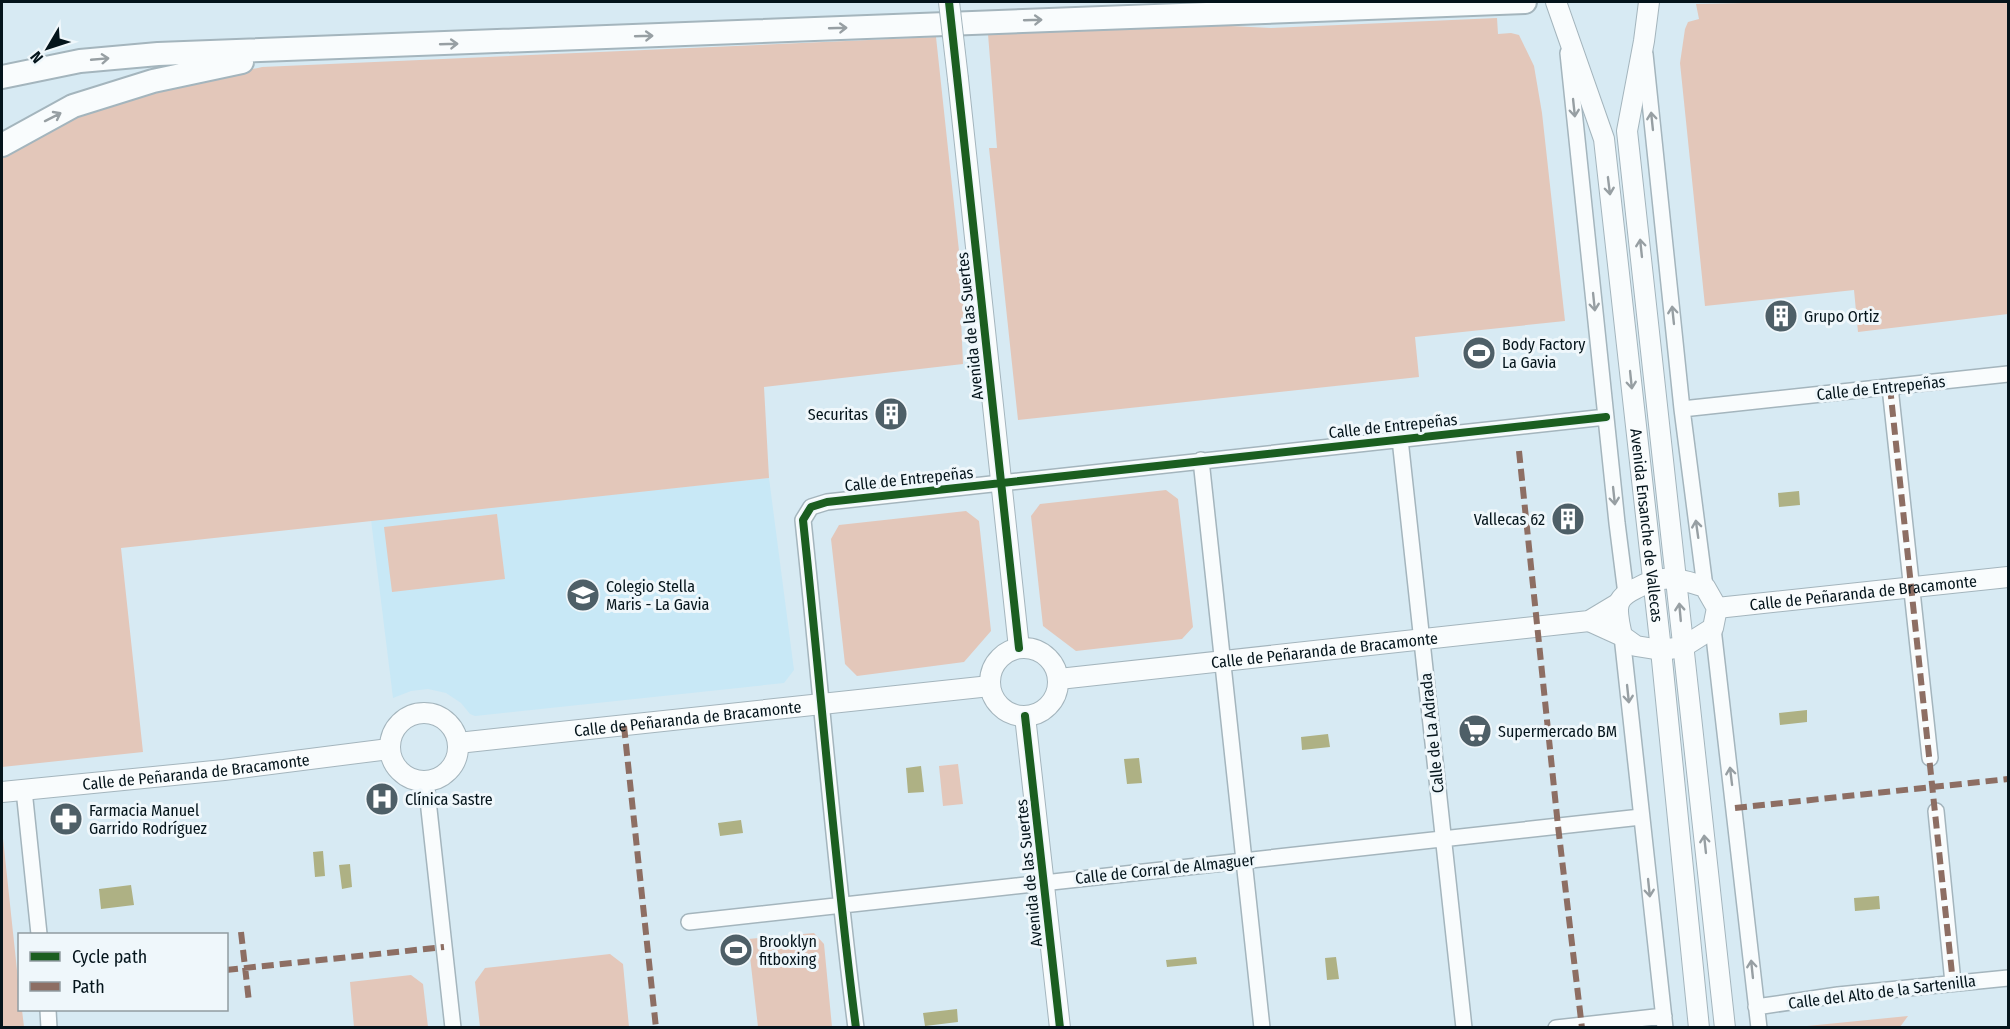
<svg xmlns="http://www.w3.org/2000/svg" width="2010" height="1029" font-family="'Fira Sans Condensed',sans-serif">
<rect width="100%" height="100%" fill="#d7eaf3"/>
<path fill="#c8e8f6" d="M769 478 794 670 784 683 475 716 470 714 461 703 446 693 428 689 411 691 393 698 371 520Z"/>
<path fill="#e3c7ba" d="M1787 2H2008V314L1858 332 1854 290 1705 306 1680 63 1685 29 1688 22 1699 19 1696 4Z
M1497 18 1498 34 1511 33 1519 35 1534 66 1542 113 1565 321 1415 337 1419 377 1018 420 989 148H997L988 34 1210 25 1271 28Z
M936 37 966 316 961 318 963 364 764 387 769 478 121 548 143 752 2 767V157C74 102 175 87 262 67Z
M1166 490 1178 499 1193 627 1182 639 1076 651 1043 626 1031 516 1040 504Z
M966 511 979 521 991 631 964 662 857 676 845 664 831 539 839 525Z
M497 514 505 579 392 592 384 527Z
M958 764 963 804 943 806 939 766Z
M2 829 19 989 20 1010H22L24 1027H2Z
M814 933 824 944 832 1027H758L748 939Z
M610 954 623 964 629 1027H480L475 982 485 968Z
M411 975 423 984 428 1027H354L350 982Z
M1908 1016 1900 1027H1797Z"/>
<path fill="#aeb184" d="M1799 491 1800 505 1779 507 1778 493Z
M1807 710V722L1780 725 1779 713Z
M1328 734 1330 747 1302 750 1301 737Z
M1139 758 1142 783 1127 784 1124 759Z
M921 766 924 792 908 793 906 768Z
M741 820 743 833 720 836 718 823Z
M323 851 325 876 315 877 313 852Z
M350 864 352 887 342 889 339 865Z
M131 885 134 905 101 909 99 889Z
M1879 896 1880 909 1855 911 1854 898Z
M1196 957 1197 964 1167 967 1166 960Z
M1336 957 1339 979 1327 980 1325 958Z
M957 1009 958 1022 925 1026 923 1013Z"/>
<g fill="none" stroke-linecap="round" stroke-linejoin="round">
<defs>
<path id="minor" d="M1568 53 1617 523 1626 594
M1645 54 1682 409 1705 587
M1890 387 1930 758
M1682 409 2008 374
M1400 439 1464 1028
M1201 460 1262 1028
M1713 628 1759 1028
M1622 636 1665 1028
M426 782 453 1028
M24 790 39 934
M1936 811 1953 983
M689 922 1641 817
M1756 1007 1838 995 2008 978
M48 1010 49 1028
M856 1028C834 859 821 689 803 520L811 507 827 502 1606 417
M1556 1028 1664 1016"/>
<g id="major">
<path id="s1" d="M1556 2 1604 139 1661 650 1699 1028"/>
<path d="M1649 2 1644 41 1627 131 1725 1028"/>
<path d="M958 79 1019 648"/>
<path id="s2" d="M1717 608 2008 577"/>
<path d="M1589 621 1622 636 1636 646 1661 650 1683 647 1713 628 1717 608 1705 587C1678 578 1664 573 1637 588 1631 591 1622 595 1619 603 1616 612 1620 626 1622 636"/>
<circle cx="1024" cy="682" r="34"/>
<path id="s3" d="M1059 679 1589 621 1619 603"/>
<circle cx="424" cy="747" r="34"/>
<path d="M1025 716 1060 1028"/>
<path id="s4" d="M458 743 990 686"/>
<path id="s5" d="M2 792 224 770 389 749"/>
</g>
<path id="highway" d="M2 77 80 61 158 54 1525 2
M2 145 73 106 153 81 242 62"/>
</defs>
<use href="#minor" stroke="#a4b5bd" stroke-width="18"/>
<use href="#major" stroke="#a4b5bd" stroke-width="22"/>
<use href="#highway" stroke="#a4b5bd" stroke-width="26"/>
<use href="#minor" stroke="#f9fcfd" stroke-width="15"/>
<use href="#major" stroke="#f9fcfd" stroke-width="20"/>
<use href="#highway" stroke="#f9fcfd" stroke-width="22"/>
<defs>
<path id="major-bridge" d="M949 2 958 79"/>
</defs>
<use href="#major-bridge" stroke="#a4b5bd" stroke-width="22" stroke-linecap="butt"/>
<use href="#major-bridge" stroke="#f9fcfd" stroke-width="20"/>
<path stroke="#8d6e63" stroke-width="6" stroke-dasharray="12 6" stroke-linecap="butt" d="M1890 387 1953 983
M1519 451 1558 826 1582 1028
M624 726 656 1028
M1735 808 2008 779
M241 932 249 1002
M226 970 444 947"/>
<defs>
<path id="cycleway" d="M949 2 1019 648
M1025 716 1060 1028
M856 1028C834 859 821 689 803 520L811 507 827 502 1606 417"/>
</defs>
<use href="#cycleway" stroke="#eff7fb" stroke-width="11"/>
<use href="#cycleway" stroke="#1b5e20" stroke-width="8"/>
</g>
<defs><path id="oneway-shaft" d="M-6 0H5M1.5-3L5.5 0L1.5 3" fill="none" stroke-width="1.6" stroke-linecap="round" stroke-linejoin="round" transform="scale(1.5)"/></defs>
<g stroke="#979fa3">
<use href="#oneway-shaft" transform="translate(1033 20) rotate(-2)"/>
<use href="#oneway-shaft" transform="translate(838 28) rotate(-2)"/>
<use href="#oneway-shaft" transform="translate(644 36) rotate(-2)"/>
<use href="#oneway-shaft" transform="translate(449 44) rotate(-2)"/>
<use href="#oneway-shaft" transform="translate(100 59) rotate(-5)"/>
<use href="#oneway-shaft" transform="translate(1574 108) rotate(84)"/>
<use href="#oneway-shaft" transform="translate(53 117) rotate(-27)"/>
<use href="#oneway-shaft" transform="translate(1652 121) rotate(-96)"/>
<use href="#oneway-shaft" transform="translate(1609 186) rotate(83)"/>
<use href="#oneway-shaft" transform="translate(1641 248) rotate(-96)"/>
<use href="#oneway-shaft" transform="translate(1594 302) rotate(84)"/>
<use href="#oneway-shaft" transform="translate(1673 315) rotate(-96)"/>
<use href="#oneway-shaft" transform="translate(1631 380) rotate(84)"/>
<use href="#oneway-shaft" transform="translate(1614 496) rotate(84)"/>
<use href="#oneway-shaft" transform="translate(1697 529) rotate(-98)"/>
<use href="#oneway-shaft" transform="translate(1680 612) rotate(-95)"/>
<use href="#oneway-shaft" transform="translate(1628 694) rotate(84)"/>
<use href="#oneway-shaft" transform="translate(1731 776) rotate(-97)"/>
<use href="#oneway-shaft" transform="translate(1705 844) rotate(-96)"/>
<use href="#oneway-shaft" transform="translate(1649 888) rotate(84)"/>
<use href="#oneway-shaft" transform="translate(1752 969) rotate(-96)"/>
</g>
<defs>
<symbol id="building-disc" viewBox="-11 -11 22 22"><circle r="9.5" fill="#4e5f67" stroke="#eff7fb"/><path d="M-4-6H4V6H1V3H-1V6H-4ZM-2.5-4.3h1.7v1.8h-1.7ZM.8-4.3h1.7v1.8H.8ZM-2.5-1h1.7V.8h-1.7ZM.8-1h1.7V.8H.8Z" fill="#fff"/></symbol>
<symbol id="stadium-disc" viewBox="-11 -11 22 22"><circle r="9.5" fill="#4e5f67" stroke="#eff7fb"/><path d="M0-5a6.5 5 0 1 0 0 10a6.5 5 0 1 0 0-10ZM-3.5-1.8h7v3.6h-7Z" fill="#fff"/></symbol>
<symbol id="school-disc" viewBox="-11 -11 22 22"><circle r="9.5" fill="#4e5f67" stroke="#eff7fb"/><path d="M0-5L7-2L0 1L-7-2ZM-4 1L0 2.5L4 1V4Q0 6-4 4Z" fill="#fff"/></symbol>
<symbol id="supermarket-disc" viewBox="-11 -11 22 22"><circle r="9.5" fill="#4e5f67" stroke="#eff7fb"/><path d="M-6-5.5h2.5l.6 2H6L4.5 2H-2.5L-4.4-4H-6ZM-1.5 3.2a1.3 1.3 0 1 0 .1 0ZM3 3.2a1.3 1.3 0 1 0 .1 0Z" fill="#fff"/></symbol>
<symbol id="hospital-disc" viewBox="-11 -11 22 22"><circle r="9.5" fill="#4e5f67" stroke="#eff7fb"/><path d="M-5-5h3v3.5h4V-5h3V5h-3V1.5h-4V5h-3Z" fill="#fff"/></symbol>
<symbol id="pharmacy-disc" viewBox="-11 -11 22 22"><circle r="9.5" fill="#4e5f67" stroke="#eff7fb"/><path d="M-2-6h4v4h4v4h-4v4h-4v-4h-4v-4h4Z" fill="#fff"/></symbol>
</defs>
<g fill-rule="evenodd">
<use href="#building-disc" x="1762" y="297" width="38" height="38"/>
<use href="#stadium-disc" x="1460" y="334" width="38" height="38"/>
<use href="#building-disc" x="872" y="395" width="38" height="38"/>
<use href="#building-disc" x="1549" y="500" width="38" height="38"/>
<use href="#school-disc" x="564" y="576" width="38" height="38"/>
<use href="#supermarket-disc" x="1456" y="712" width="38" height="38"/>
<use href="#hospital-disc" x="363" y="780" width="38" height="38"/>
<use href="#pharmacy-disc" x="47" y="800" width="38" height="38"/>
<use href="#stadium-disc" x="717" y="931" width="38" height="38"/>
</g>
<g text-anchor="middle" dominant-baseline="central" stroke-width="6" stroke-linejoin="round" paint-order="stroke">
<g font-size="16" fill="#04141b" stroke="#eff7fb" text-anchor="start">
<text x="1804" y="316">Grupo Ortiz</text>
<text x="1502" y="344">Body Factory<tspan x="1502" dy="18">La Gavia</tspan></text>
<text x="868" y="414" text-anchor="end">Securitas</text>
<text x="1545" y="519" text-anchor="end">Vallecas 62</text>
<text x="606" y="586">Colegio Stella<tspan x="606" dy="18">Maris - La Gavia</tspan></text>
<text x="1498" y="731">Supermercado BM</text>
<text x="405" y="799">Clínica Sastre</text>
<text x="89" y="810">Farmacia Manuel<tspan x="89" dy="18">Garrido Rodríguez</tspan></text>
<text x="759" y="941">Brooklyn<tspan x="759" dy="18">fitboxing</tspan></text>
</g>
<g font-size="16" fill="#04141b" stroke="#eff7fb">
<text transform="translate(970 326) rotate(-96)">Avenida de las Suertes</text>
<text transform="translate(1881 388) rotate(-6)">Calle de Entrepeñas</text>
<text transform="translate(1393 426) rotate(-6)">Calle de Entrepeñas</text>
<text transform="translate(909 479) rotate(-6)">Calle de Entrepeñas</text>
<text stroke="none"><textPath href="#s1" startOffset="534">Avenida Ensanche de Vallecas</textPath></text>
<text stroke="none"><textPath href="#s2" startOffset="147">Calle de Peñaranda de Bracamonte</textPath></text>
<text stroke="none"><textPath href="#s3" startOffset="267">Calle de Peñaranda de Bracamonte</textPath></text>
<text stroke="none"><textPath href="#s4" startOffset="231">Calle de Peñaranda de Bracamonte</textPath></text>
<text transform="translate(1432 733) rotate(-96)">Calle de La Adrada</text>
<text stroke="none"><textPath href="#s5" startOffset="195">Calle de Peñaranda de Bracamonte</textPath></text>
<text transform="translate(1165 869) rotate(-6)">Calle de Corral de Almaguer</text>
<text transform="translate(1029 873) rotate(-96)">Avenida de las Suertes</text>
<text transform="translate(1882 992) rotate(-7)">Calle del Alto de la Sartenilla</text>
</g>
</g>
<rect width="2010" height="1029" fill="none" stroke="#04141b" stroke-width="6"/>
<rect x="18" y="933" width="210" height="78" fill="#eff7fb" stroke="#919ca1" stroke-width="1.5"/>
<rect x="30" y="952" width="30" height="9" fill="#1b5e20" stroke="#919ca1" stroke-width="1.5"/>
<text x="72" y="963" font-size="18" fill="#04141b">Cycle path</text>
<rect x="30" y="982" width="30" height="9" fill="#8d6e63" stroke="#919ca1" stroke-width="1.5"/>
<text x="72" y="993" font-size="18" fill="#04141b">Path</text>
<g transform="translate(48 48) rotate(231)" stroke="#eff7fb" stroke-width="4.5" paint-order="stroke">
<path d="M0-4.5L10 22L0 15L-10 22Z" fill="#04141b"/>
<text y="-9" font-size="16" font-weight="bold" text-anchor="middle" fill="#04141b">N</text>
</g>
</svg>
